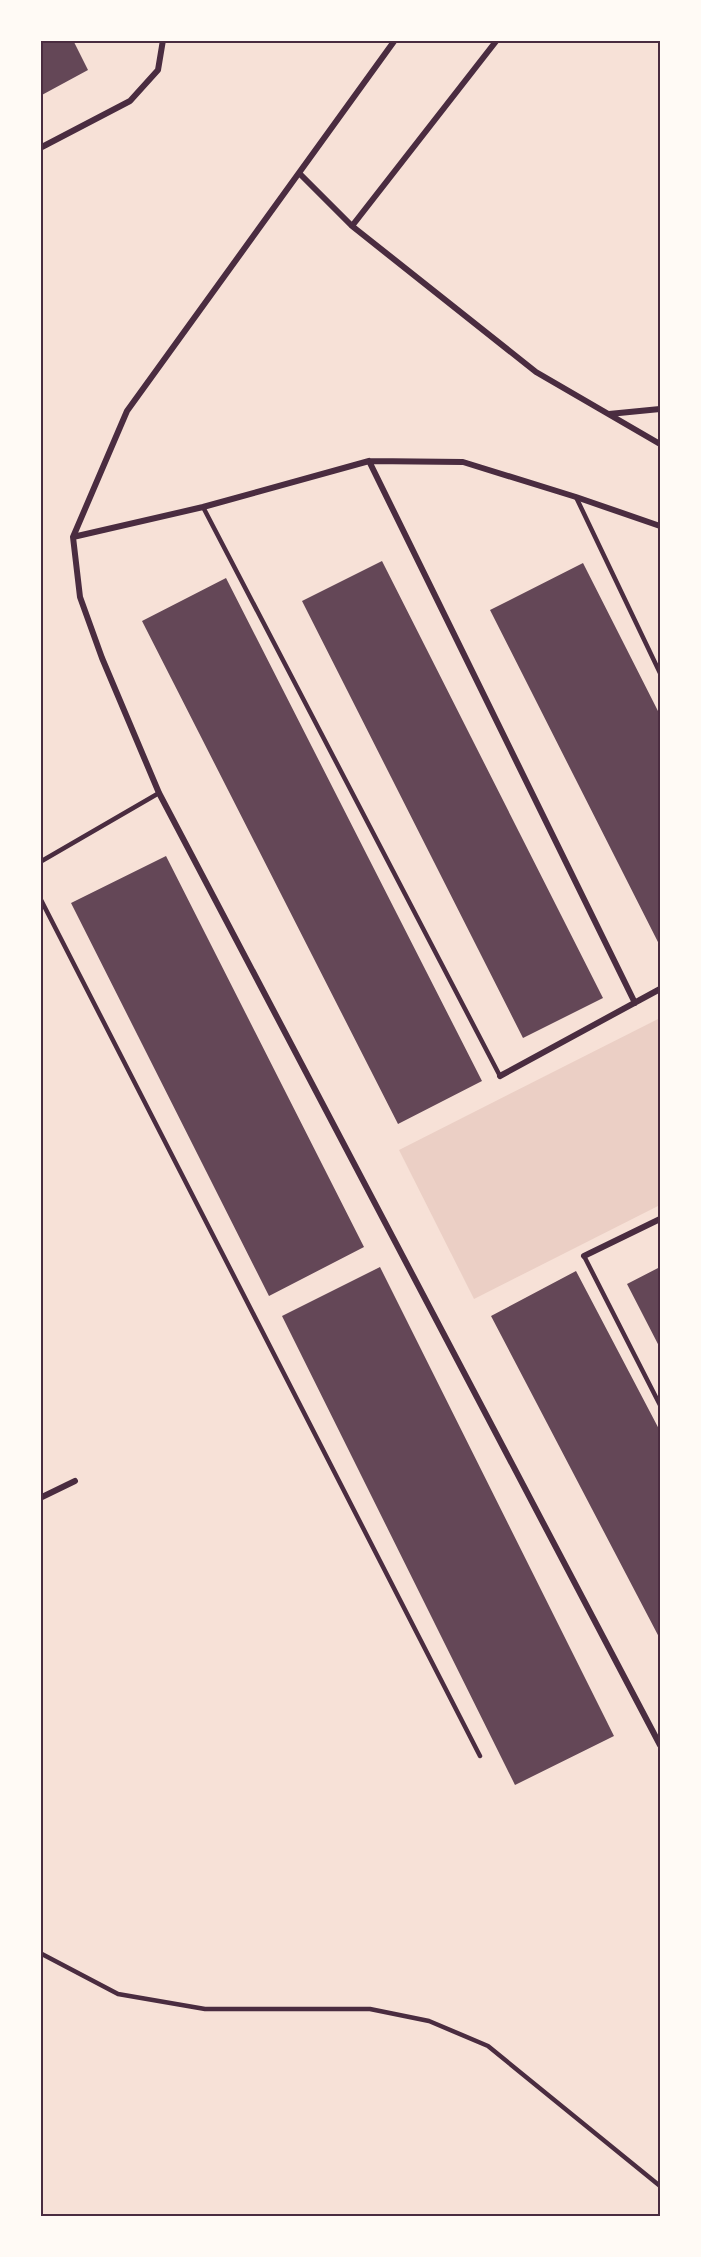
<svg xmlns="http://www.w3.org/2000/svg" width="701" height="2257" font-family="'Roboto Condensed',sans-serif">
<rect width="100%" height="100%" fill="#f7e1d7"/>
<path fill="#ebcfc5" d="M660 1018V1205L474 1299 399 1150Z"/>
<path fill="#644757" d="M40 40H73L88 70 40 96Z
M382 561 603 998 523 1038 302 601Z
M583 563 660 715V946L490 610Z
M226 578 482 1081 398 1124 142 621Z
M166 856 364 1247 269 1296 71 903Z
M380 1267 614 1736 515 1785 282 1316Z
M660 1267V1348L627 1284Z
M576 1271 660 1431V1639L491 1316Z"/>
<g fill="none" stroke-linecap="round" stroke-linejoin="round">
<path stroke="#4a2c40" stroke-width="4.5" d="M576 497 660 673
M203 507 500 1076
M40 862 159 793
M40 898 480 1756
M584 1256 660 1405
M40 1953 118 1994 205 2009H370L429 2021 488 2046 660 2186"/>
<path stroke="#4a2c40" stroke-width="6" d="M395 40 127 411 73 537 80 597 102 658 159 793 660 1745
M40 148 130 101 158 70 163 40
M299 173 352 226 536 372 660 444
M352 226 497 40
M609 414 660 409
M369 461 635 1003
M73 537 203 507 369 461 463 462 576 497 660 526
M500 1076 660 989
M584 1256 660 1219
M40 1498 75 1481"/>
</g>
<rect width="701" height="2257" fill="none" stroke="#fffaf5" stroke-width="84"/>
<rect x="42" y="42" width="617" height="2173" fill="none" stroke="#4a2c40" stroke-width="2"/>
</svg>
